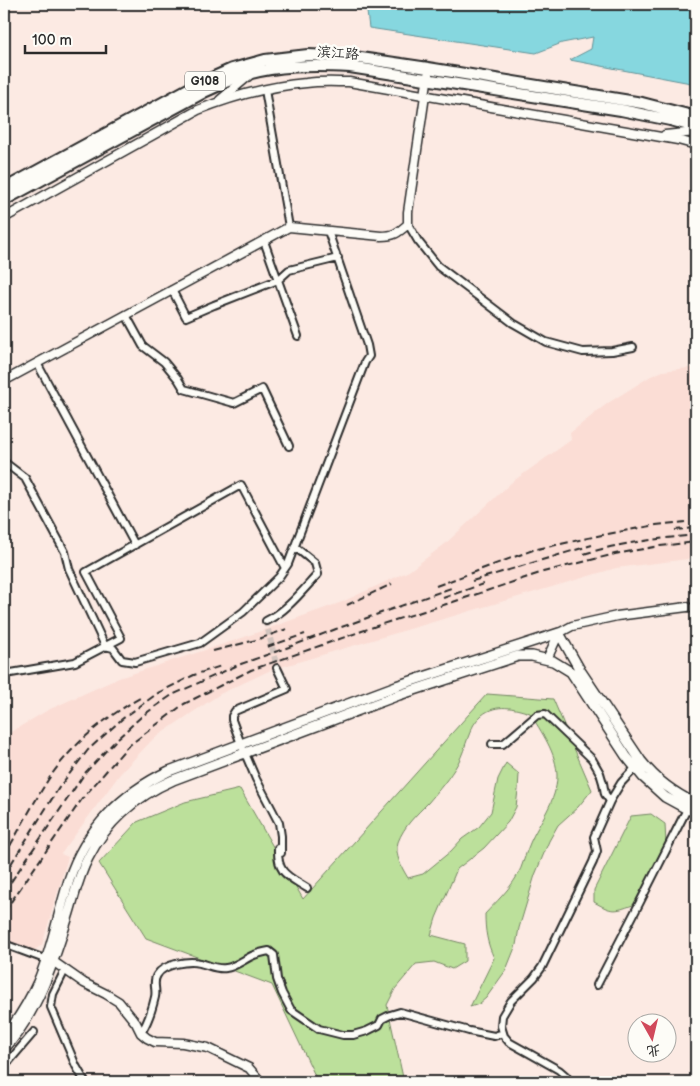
<svg xmlns="http://www.w3.org/2000/svg" width="700" height="1086" font-family="'Balsamiq Sans','LXGW WenKai TC',sans-serif">
<rect width="100%" height="100%" fill="#fceae3"/>
<filter id="ink" filterUnits="userSpaceOnUse"><feTurbulence type="fractalNoise" baseFrequency=".02" numOctaves="2"/><feDisplacementMap in="SourceGraphic" scale="10" xChannelSelector="R" yChannelSelector="G"/><feConvolveMatrix kernelMatrix="1 2 1 2 8 2 1 2 1" color-interpolation-filters="sRGB"/></filter>
<g filter="url(#ink)">
<path fill="#fbddd5" d="M696 367V558L616 568 271 670 220 694 153 739 120 774 61 854 68 857 42 945 33 951 4 940V933L10 924 4 931V736L48 710 119 678 236 640 342 602 409 571 445 544 512 482 571 440 570 433 608 403 651 376 663 371Z"/>
<path fill="#bce09b" stroke="#748663" d="M487 694 553 699 592 790 578 807 558 825 549 841 535 875 519 928 516 945 506 970 486 998 479 1004 470 1007 494 958C487 943 485 931 485 914 496 902 509 890 517 876 523 866 525 854 530 843 539 822 557 801 557 776 557 753 541 732 530 713 514 708 497 703 482 715 468 726 467 747 458 763 450 777 439 790 428 803 416 815 404 826 398 842 394 855 402 868 408 878L423 874 451 851 462 839 479 827 491 812 498 779 506 763 519 774 518 790 516 807 508 822 484 848 457 869 436 918 431 935 465 944V961L452 969 434 962 416 964 395 989 387 1005 404 1082H318L272 985 146 938 99 863 137 822 185 802 240 789 303 899Z
M651 814 665 824 666 845 633 905C614 912 612 912 594 902V890L631 816Z"/>
<path fill="#86d7df" stroke="#629297" d="M366 4H696V84L570 60 591 49 593 37 562 43 536 53 369 28Z"/>
<g fill="none" stroke-linecap="round" stroke-linejoin="round">
<path stroke="#d2c4be" stroke-width="6" stroke-dasharray="6 3" stroke-linecap="butt" d="M266 621 277 668"/>
<defs>
<path id="minor" d="M265 90 289 227
M408 224 418 241 438 266 513 323 546 342 583 352 612 351 633 347
M264 241 298 336
M172 290 186 317 214 305 278 280 289 270 338 258
M126 315 143 346 164 362 178 379 184 389 234 403 262 389 289 446
M37 363 135 545
M4 462 25 478 65 552 69 569 105 646
M687 607 696 609
M266 621C287 611 303 590 318 574L315 563 295 547
M105 646 113 648 122 660 135 662 200 643 243 612 279 577 288 564 365 362 369 356 367 345 328 231
M277 668 287 689 235 711 232 716V720L241 744 256 779 279 823 281 836V853
M4 672 11 673 75 662 121 638 86 572 241 485 285 568
M492 744H503L537 715 545 714 592 759 600 773 603 783 605 794 610 801
M278 848C277 874 288 876 307 888
M4 944 50 961
M65 970 53 994 51 1007 76 1066 84 1080
M597 985 639 904 687 809
M141 1033C148 1022 152 1010 155 997 157 989 152 982 157 975 163 964 189 960 200 963 209 965 217 970 226 968 235 967 246 958 254 955 259 953 264 952 269 951L274 955 277 979 282 993 291 1010 319 1029 343 1035H353L367 1031 379 1025 382 1019 390 1015 400 1012 469 1031 494 1036 503 1033
M4 1067 34 1032
M570 1082 566 1076 559 1070 509 1042 504 1036 501 1026 502 1016 511 1001 534 978 542 967 593 862 597 851 594 837 610 801 621 783 637 766"/>
<path id="tertiary" d="M220 100 251 74
M665 135 696 132
M4 218 198 110C231 97 271 86 306 83 320 81 335 82 349 82L678 140 696 145
M4 381 289 227 381 236C394 236 398 233 408 224V212L428 75
M547 659 559 633 572 626 617 616 687 607
M54 962 84 983 106 994 119 1002 136 1023 141 1033 147 1038 155 1042 183 1043 208 1048 249 1068 261 1082"/>
<path id="secondary" d="M4 1038C17 1021 29 1002 38 982 52 950 58 914 69 880 85 830 122 793 169 771L396 686 559 633 580 670 641 761C657 781 674 793 696 804
M4 1049C38 1012 53 963 68 916 74 897 78 877 88 858 106 822 136 796 173 780L399 695 518 656H532L553 661 571 672 626 756 643 777 665 797 687 809 696 812"/>
<path id="trunk" d="M4 189 192 87 232 69 265 60 308 55 354 57 428 68 642 103 696 117
M4 200 204 92C216 87 228 80 240 76 277 65 312 65 350 67L621 110 670 120 696 127"/>
</defs>
<use href="#minor" stroke="#2b2b2b" stroke-width="10"/>
<use href="#tertiary" stroke="#2b2b2b" stroke-width="11"/>
<use href="#secondary" stroke="#2b2b2b" stroke-width="12"/>
<use href="#trunk" stroke="#2b2b2b" stroke-width="14"/>
<use href="#minor" stroke="#fdfcf7" stroke-width="6"/>
<use href="#tertiary" stroke="#fdfcf7" stroke-width="8"/>
<use href="#secondary" stroke="#fdfcf7" stroke-width="9"/>
<use href="#trunk" stroke="#fdfcf7" stroke-width="10"/>
<path stroke="#2b2b2b" stroke-width="2" stroke-dasharray="8 4" stroke-linecap="butt" d="M675 530 696 528
M584 554C617 544 652 539 687 536
M472 581 592 545
M436 586 533 550 602 535 656 525 685 522
M443 598 483 584
M347 605 392 584
M267 647 305 634
M213 651 256 640 287 629
M4 856C19 831 32 805 48 780 71 745 106 716 142 697
M4 875 60 786 88 750 122 719 158 693 194 675 221 666
M4 892 85 773 117 739 142 716 172 695 238 665 289 647 336 629 451 588
M4 912 82 799 127 747 184 704 251 670 382 624 453 602 543 572 615 554 660 546 696 542"/>
</g>
</g>
<g text-anchor="middle" dominant-baseline="central" stroke-width="5" stroke-linejoin="round" paint-order="stroke">
<rect fill="#fdfcf7" stroke="#6a6a68" stroke-width="1" x="185" y="71.5" width="40" height="19" rx="4"/>
<g font-size="12" font-weight="bold" fill="#2b2b2b">
<text x="205" y="81">G108</text>
</g>
<g font-size="14" fill="#2b2b2b" stroke="#fdfcf7">
<text transform="translate(338 53) rotate(4)">滨江路</text>
</g>
</g>
<rect width="700" height="1086" fill="none" stroke="#fdfcf7" stroke-width="20"/>
<rect x="10" y="10" width="680" height="1066" fill="none" stroke="#2b2b2b" stroke-width="2" filter="url(#ink)"/>
<g transform="translate(652 1038) rotate(172)"><circle r="24" fill="#fdfcf7" stroke="#a9a8a5"/>
<path d="M0-4L9 19L0 12L-9 19Z" fill="#d1495b"/>
<text y="-8" font-size="14" font-weight="bold" text-anchor="middle" fill="#2b2b2b">北</text>
</g>
<path d="M25 45v8h81v-8" fill="none" stroke="#2b2b2b" stroke-width="2.5"/>
<text x="32" y="45" font-size="15" fill="#2b2b2b" stroke="#fdfcf7" stroke-width="4" paint-order="stroke">100 m</text>
</svg>
